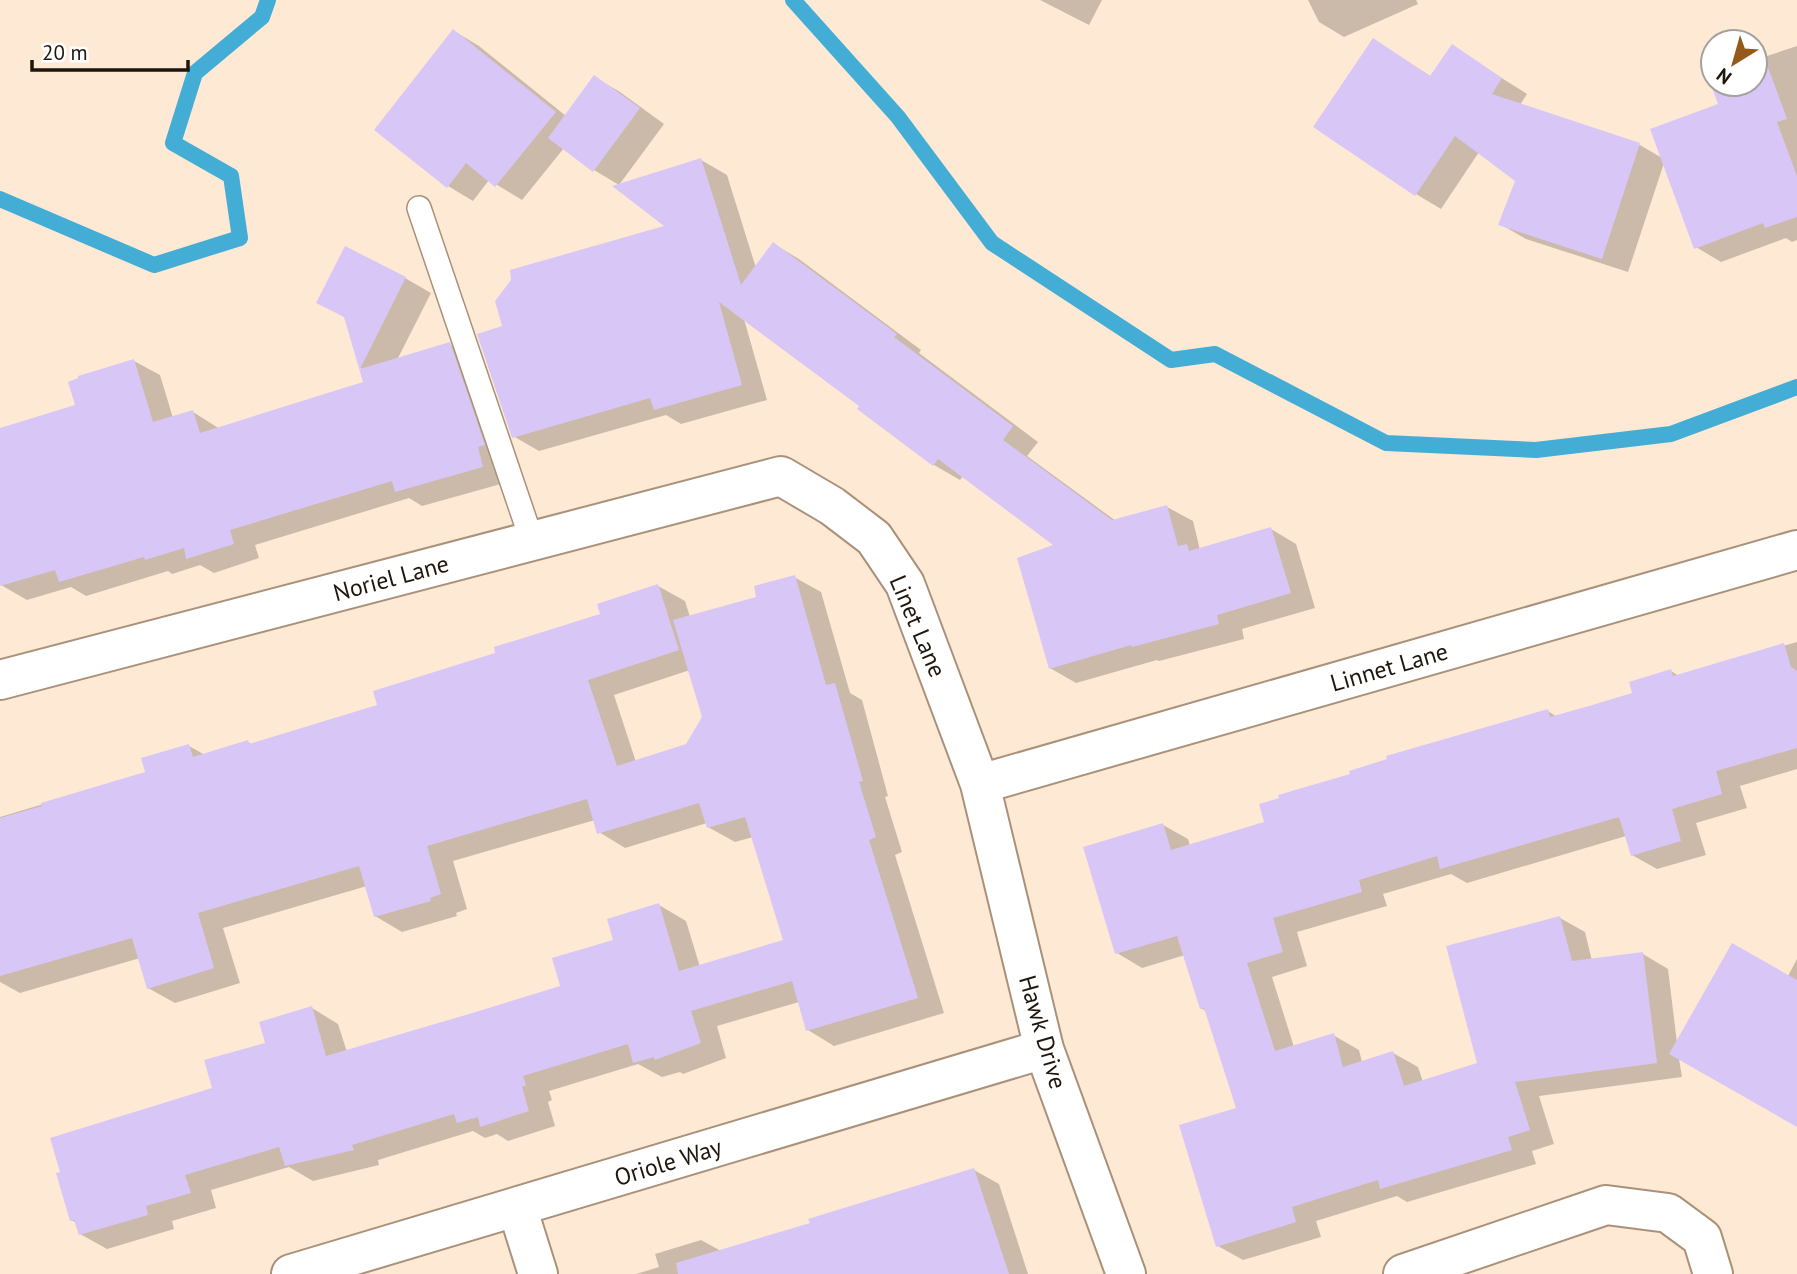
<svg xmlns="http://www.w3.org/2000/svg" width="1797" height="1274" font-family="'PT Sans',sans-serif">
<rect width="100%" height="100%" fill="#fee9d5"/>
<path fill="#0003" fill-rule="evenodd" d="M1040 0H1102L1089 25Z
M1308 0H1416L1418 4 1344 37 1319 22Z
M454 31 479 46 566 116 594 77 620 92 664 124 619 185 594 170 564 148 522 200 489 180 473 201 448 186Z
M1374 40 1432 77 1452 47 1527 94 1520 105 1640 145 1662 158 1721 105 1713 84H1755V55L1762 53 1767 56 1797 46V240L1792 242 1786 238 1721 262 1696 247 1664 163 1628 272 1526 239 1500 224 1517 180 1479 152 1441 209 1416 194Z
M701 160 727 175 756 268 774 244 799 259 921 350 919 353 1038 442 1027 456 1116 521 1167 507 1193 521 1200 550 1271 529 1296 544 1315 608 1242 629 1244 639 1159 661 1157 660 1076 683 1050 668 1056 546 963 476 960 480 934 465 859 408 861 405 744 319 767 400 681 424 666 415 539 451 513 436 504 327 668 226Z
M405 278 431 293 397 360 449 344 475 359 508 482 422 506 409 498 255 545 259 558 214 573 200 565 172 574 168 571 86 596 71 587 27 600 1 585 0 429 77 406 134 361 160 375 173 418 193 412 220 429 365 383 346 318 318 302Z
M794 577 821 592 850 693 862 700 888 796 885 797 902 852 895 855 944 1013 834 1046 808 1030 799 1002 717 1026 726 1058 683 1074 680 1072 662 1077 638 1064 549 1091 552 1100 548 1102 555 1126 508 1141 497 1134 485 1138 473 1131 378 1160 379 1165 313 1181 289 1167 211 1190 216 1208 172 1221 174 1229 107 1249 80 1234 77 1223 71 1220 215 1089 312 1008 338 1024 347 1052 562 987 659 905 686 921 700 967 785 941 753 837 735 842 708 827 707 823 625 848 599 832 595 820 453 861 467 909 456 913 457 916 402 932 375 916 367 886 223 928 240 983 175 1003 148 988 140 958 20 993 0 982V817L147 773 189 746 205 755 248 742 252 745 380 707 498 654 602 615 658 586 685 601 690 617 759 598ZM690 670 704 717 687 746 636 762 614 695Z
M1797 642V769L1740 786 1747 808 1696 823 1706 855 1657 869 1632 855 1626 836 1467 883 1451 874 1383 894 1387 906 1297 932 1307 966 1272 977 1294 1047 1333 1035 1359 1050 1362 1062 1393 1053 1418 1067 1423 1082 1479 1064 1560 918 1585 932 1592 961 1643 954 1668 969 1677 1043 1788 976 1797 959V1126L1679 1059 1682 1077 1539 1096 1554 1144 1532 1151 1536 1164 1407 1202 1397 1196 1316 1221 1321 1237 1243 1260 1218 1246 1238 1109 1206 1011 1201 1008 1185 955 1142 968 1117 953 1163 825 1188 839 1190 846 1267 824 1352 775 1548 711 1557 717 1635 694 1671 671 1679 676Z
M974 1170 999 1184 1028 1274H636L659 1267 655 1254 701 1240 721 1251 812 1224Z"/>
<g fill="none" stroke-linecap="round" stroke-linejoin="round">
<path stroke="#44add6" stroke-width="16" d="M793 0 898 117 992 243 1171 360 1215 354 1386 443 1536 450 1671 434 1797 387
M0 199 154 265 240 238 231 176 173 143 195 73 262 17 268 0"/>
</g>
<path fill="#d8c7f6" d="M453 29 556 112 495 187 466 163 447 188 374 130Z
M1373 38 1430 76 1452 44 1502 78 1492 94 1640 143 1602 259 1498 225 1515 181 1455 136 1415 196 1313 127Z
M1762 51 1787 119 1777 122 1797 176V217L1765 228 1763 223 1694 249 1650 129 1718 104 1706 71 1713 69V84H1755V53Z
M594 75 640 108 593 172 548 138Z
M701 158 741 285 773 242 897 334 894 337 1013 426 1003 440 1112 520 1167 505 1178 546 1187 544 1189 551 1271 527 1291 593 1217 615 1219 624 1132 647 1131 645 1049 669 1017 558 1053 545 938 459 933 466 857 409 859 406 719 302 742 385 654 410 650 398 512 438 477 334 502 326 495 301 511 280 510 270 664 226 612 186Z
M345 246 406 277 360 369 450 342 485 445 478 447 483 467 395 492 392 481 230 530 234 544 186 559 184 548 145 560 144 557 59 582 55 570 0 586V428L75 405 68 382 78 378V376L134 359 153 422 193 410 200 433 363 382 344 317 316 303Z
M795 575 826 685 835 683 863 781 859 782 876 837 869 840 918 998 806 1031 792 981 691 1011 701 1043 655 1060 654 1057 633 1063 628 1044 523 1076 526 1085 522 1087 529 1111 480 1127 478 1117 457 1123 454 1114 352 1145 354 1150 285 1166 279 1147 185 1175 191 1193 146 1206 148 1215 79 1235 74 1220 70 1221 56 1173 60 1172 50 1138 212 1088 204 1060 265 1043 259 1022 312 1006 326 1056 469 1014 560 986 552 958 613 940 607 919 659 903 679 971 783 940 745 817 707 828 699 803 597 834 587 799 427 846 441 894 430 898 431 901 374 917 359 866 198 913 214 968 147 989 132 938 0 976V818L42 806 41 803 145 772 141 758 189 744 193 757 248 740 249 744 377 705 373 691 495 653 494 647 600 614 597 604 658 584 679 650 588 680 617 766 686 744 702 717 673 620 756 597 754 586Z
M1784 643 1791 667 1797 671V748L1716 771 1722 794 1672 809 1681 841 1631 856 1619 817 1440 869 1437 856 1359 880 1362 892 1273 918 1283 952 1247 963 1275 1051 1334 1033 1343 1067 1393 1051 1404 1086 1477 1063 1446 946 1560 916 1572 961 1643 952 1657 1063 1515 1082 1530 1130 1508 1137 1512 1150 1380 1189 1378 1180 1292 1207 1296 1222 1216 1247 1179 1125 1236 1108 1204 1008 1200 1009 1177 936 1115 954 1083 847 1163 823 1171 850 1264 822 1259 804 1279 798 1278 795 1350 774 1349 771 1387 759 1386 756 1548 709 1550 717 1589 706 1632 693 1629 682 1671 669 1673 676Z
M1732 943 1797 980V1127L1669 1054Z
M974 1168 1009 1274H678L676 1263 810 1223 808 1219Z"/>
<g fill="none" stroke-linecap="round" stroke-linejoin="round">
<defs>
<path id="service" d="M419 208 532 541"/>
<path id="minor" d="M0 680 781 476 832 506 874 538 905 584 980 784 1044 1049 1126 1274
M980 784 1797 550
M517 1207 538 1274
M291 1274 1044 1049
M1403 1274 1606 1205 1668 1213 1702 1238 1713 1274"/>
</defs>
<use href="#service" stroke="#a9917a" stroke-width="26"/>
<use href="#minor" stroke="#a9917a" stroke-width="42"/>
<use href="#service" stroke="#fff" stroke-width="23"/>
<use href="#minor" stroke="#fff" stroke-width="38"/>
</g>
<g text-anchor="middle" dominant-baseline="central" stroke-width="6" stroke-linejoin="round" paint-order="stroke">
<g font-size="24" fill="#1e150c" stroke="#fff">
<text transform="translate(391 578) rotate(-15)">Noriel Lane</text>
<text transform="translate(918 626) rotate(67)">Linet Lane</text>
<text transform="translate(1389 667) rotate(-16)">Linnet Lane</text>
<text transform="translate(1043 1032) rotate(74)">Hawk Drive</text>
<text transform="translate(668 1162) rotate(-17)">Oriole Way</text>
</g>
</g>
<g transform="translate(1734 63) rotate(217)"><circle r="33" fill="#ffffff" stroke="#a5a19e" stroke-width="2"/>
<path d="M0-5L12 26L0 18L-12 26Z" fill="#955a19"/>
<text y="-10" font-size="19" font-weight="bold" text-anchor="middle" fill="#1e150c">N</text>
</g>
<path d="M32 60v10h156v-10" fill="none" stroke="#1e150c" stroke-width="3.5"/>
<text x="42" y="60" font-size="21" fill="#1e150c" stroke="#ffffff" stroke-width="5" paint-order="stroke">20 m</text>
</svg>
